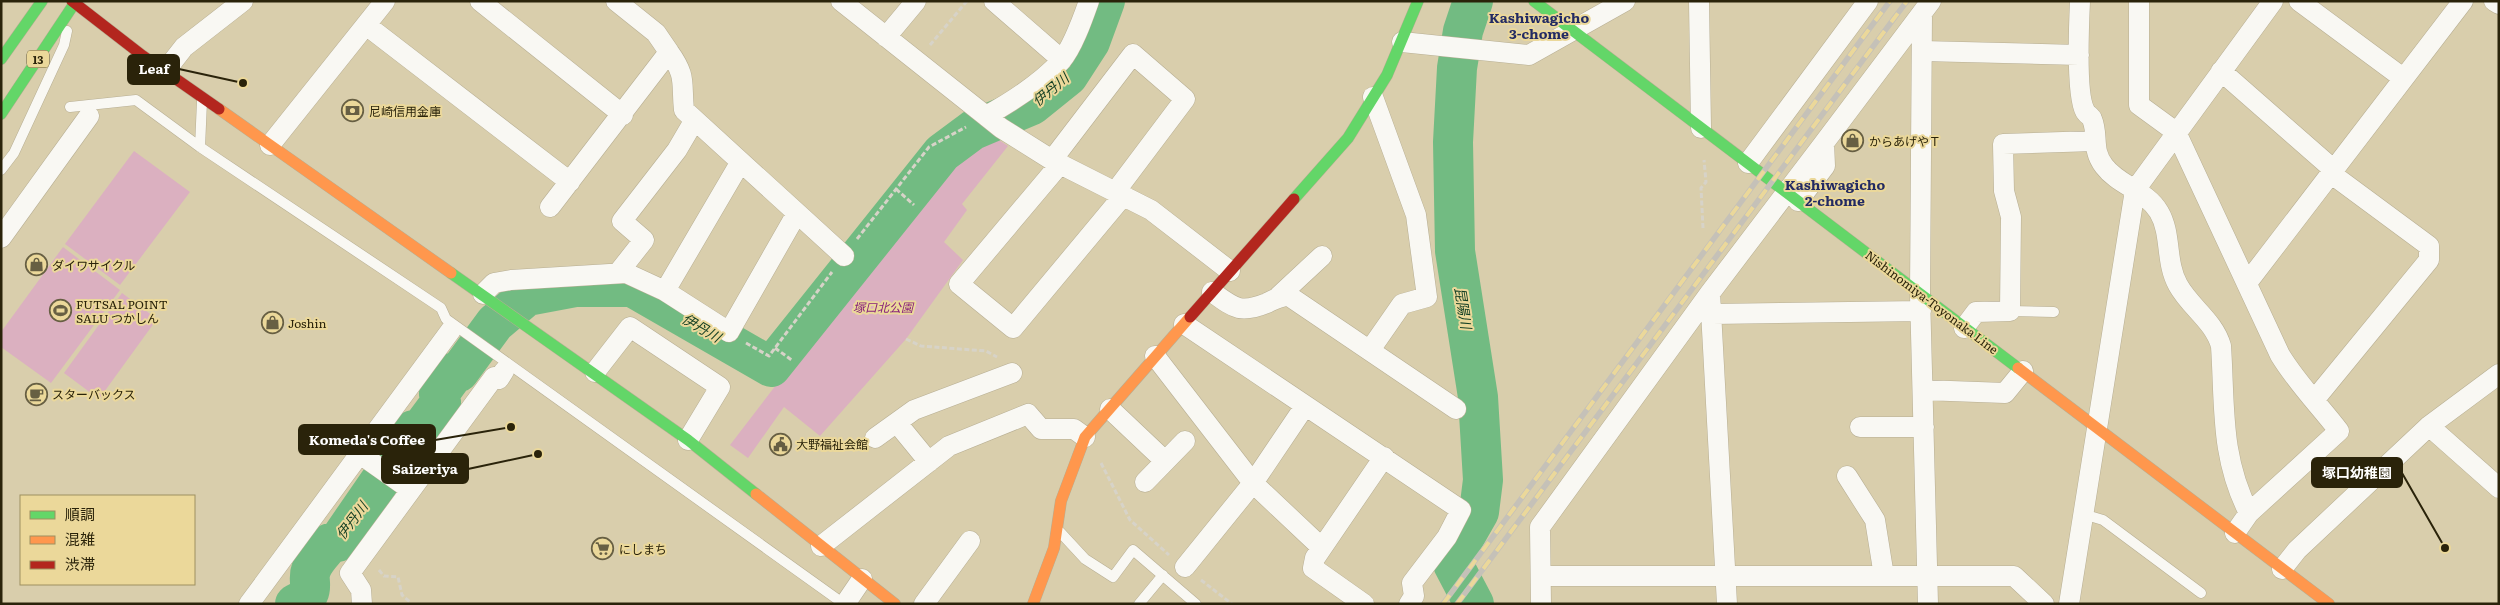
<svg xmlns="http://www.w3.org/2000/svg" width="2500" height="605" font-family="Literata,'Noto Sans JP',serif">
<rect width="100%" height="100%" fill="#d9ceac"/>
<path fill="#dbb0c0" d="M988 133 1008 146 962 204 967 210 944 242 963 260 906 339 820 436 784 407 748 458 730 445 914 205 965 145Z
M134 151 190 192 120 285 65 244Z
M63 247 120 290 51 383 1 347V332Z
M122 293 157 319 99 399 64 373Z"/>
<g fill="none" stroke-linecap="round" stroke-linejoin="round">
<path stroke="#72bb82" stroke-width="7" d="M1475 601 1477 604"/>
<path stroke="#72bb82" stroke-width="40" d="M1473 1 1463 31 1457 68 1453 142 1455 251 1478 397 1483 480 1479 512 1455 554 1453 564 1474 604
M295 604C319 593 306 583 311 570 314 560 324 551 330 543L338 542 391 465V459L413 430 421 429 441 402 439 394 455 372H459L495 323 527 296 575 287H632L771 367 942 153 973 130 1032 105 1068 76 1090 42 1105 1"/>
<defs>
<path id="lane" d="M70 107 136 100 200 147 441 308 446 319 844 604
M200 147 202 101
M1 170 14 153 64 45 67 31
M2010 311 2054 312
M2083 514 2103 520 2201 593
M1060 532 1085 559 1113 577 1133 550 1196 604
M1139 604 1163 575"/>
<path id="street" d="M480 1 623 115
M841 1 986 116C1013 101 1040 84 1061 61 1073 47 1083 18 1089 1
M994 1 1062 60
M1699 1 1701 128
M2080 1C2079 23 2076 95 2085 111 2086 114 2091 116 2092 119 2099 136 2091 149 2104 166 2119 186 2146 190 2159 212 2172 234 2165 262 2178 285 2190 307 2214 321 2221 346 2225 405 2220 457 2249 513
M2139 1V105L2176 132 2280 355C2297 383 2319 405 2339 431L2249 513 2235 533
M2299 1 2403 78
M2494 1 2499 4
M1922 14 1920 294 1928 604
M366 25 570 182
M886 37 916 1
M1402 42 1529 55 1625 1
M1922 51 2079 55
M166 70 184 47 243 1
M2221 71 2334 170 2337 178 2429 246V260L2315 399
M986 116 1001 128 1052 160
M270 145 385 1
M1748 163 1868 1
M1060 164 959 284 1013 328 1123 196
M1115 192 1185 99 1133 54 1052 160 1151 210 1230 271
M1798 201 1825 166 1824 143 1931 1
M550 207 669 52 656 33 616 1
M797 213 844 256
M1 238 89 116
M618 273 644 240 622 221 677 150 694 121
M2247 283 2463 1
M665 291 740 163
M1212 292C1234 308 1240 314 1267 303 1275 299 1280 296 1289 296L1456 409
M1710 293 1727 604
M483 294 494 283 511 280 626 273 665 291 729 332 797 213 684 110C681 82 687 77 669 52
M1279 296 1322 256
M1712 314 1921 311
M1184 324 1461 510 1447 537 1412 583 1414 596 1409 604
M1964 328 1976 312 2010 311 2011 217 2004 191 2003 144 2094 141
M1370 350 1402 304 1427 297 1416 215 1373 97
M1155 356 1253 483 1322 548
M595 372 630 327 720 387 688 440
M1923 390 2005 393 2023 371
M1110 409 1165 461
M897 423 929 462
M2429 426 2499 488
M1860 427H1924
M875 438 914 410 1012 373
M360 454 411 490
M1847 476 1875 520 1884 576
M1145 482 1185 441
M821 546 949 446 1028 414 1041 429H1074L1085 437
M1185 567 1253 483 1305 406
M2282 569 2297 550 2429 426 2499 374
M1541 576H2014L2044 604
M249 604 451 330
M362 604 361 590 350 573 494 377 499 379 504 371
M845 604 862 579
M924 604 970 541
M1364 604 1313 568 1315 558 1384 457
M1541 604 1540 527 1710 293 1824 143
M2069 604 2135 190 2273 1"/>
<path id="fast" d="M1534 1 2018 368
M1 59 42 1
M1 114 76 1
M1294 199 1348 138 1387 75 1418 1
M451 273 688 440 756 494"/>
<path id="slow" d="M219 109 451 273
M2018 368 2329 604
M756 494 895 604
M1033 604 1054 548 1061 501 1085 437 1190 317"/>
<path id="jam" d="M72 1 143 56 219 109
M1190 317 1294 199"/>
</defs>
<use href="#lane" stroke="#b7ae93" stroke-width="11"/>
<use href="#street" stroke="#b7ae93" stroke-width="21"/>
<use href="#fast" stroke="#b7ae93" stroke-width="12"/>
<use href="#slow" stroke="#b7ae93" stroke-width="12"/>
<use href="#jam" stroke="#b7ae93" stroke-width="12"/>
<path stroke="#d7d3c8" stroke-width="3" stroke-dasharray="5 2.5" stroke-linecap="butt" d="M930 45 967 1
M896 189 914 205
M1703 228 1701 188 1706 182 1704 160
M857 239 929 147 966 127
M906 339 921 346 986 351 997 357
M746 343 769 356 832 272
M775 348 793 361
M1101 463 1130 520 1169 555
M379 570 384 576 398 577 402 595 410 602
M1201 580 1232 604
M557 604V603"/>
<use href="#lane" stroke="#f9f8f3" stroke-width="10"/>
<use href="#street" stroke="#f9f8f3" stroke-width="20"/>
<use href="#fast" stroke="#63d668" stroke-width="11"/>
<use href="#slow" stroke="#ff974d" stroke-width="11"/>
<use href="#jam" stroke="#b3261e" stroke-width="11"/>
<defs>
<path id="rail" d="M1443 604 1890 1
M1457 604 1907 1"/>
</defs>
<use href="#rail" stroke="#c5c1b8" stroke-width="5.5"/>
<use href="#rail" stroke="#ebd89a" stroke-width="4" stroke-dasharray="11" stroke-linecap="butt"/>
</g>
<defs>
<symbol id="bank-ring" viewBox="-11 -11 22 22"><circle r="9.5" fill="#ebd89a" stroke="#675f43" stroke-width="1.5"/><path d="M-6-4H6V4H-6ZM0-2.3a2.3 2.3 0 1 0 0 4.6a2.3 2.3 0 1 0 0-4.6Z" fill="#675f43"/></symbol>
<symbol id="shop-ring" viewBox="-11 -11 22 22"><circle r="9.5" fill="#ebd89a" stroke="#675f43" stroke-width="1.5"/><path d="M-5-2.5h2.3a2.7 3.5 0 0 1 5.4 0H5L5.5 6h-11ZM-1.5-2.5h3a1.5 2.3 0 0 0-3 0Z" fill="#675f43"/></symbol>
<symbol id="stadium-ring" viewBox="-11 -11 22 22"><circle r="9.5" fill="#ebd89a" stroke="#675f43" stroke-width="1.5"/><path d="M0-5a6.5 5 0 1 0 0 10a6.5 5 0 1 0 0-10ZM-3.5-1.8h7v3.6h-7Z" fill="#675f43"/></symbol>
<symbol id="cafe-ring" viewBox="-11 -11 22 22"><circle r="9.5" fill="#ebd89a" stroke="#675f43" stroke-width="1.5"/><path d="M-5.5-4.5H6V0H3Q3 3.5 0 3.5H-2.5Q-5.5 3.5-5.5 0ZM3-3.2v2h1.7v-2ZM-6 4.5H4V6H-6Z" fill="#675f43"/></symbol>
<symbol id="civic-ring" viewBox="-11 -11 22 22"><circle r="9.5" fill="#ebd89a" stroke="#675f43" stroke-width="1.5"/><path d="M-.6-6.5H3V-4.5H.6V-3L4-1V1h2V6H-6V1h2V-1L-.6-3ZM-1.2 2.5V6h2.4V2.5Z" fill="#675f43"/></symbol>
<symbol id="supermarket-ring" viewBox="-11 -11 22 22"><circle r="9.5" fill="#ebd89a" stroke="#675f43" stroke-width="1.5"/><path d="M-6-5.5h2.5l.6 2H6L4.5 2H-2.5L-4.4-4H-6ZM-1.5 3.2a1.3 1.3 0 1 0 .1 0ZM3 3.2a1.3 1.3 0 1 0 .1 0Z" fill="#675f43"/></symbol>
</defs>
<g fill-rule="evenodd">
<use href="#bank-ring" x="340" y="98" width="25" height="25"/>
<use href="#shop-ring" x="1840" y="128" width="25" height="25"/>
<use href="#shop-ring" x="24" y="252" width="25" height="25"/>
<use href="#stadium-ring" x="48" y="298" width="25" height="25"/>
<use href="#shop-ring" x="260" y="310" width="25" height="25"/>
<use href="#cafe-ring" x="24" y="382" width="25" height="25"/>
<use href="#civic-ring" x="768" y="432" width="25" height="25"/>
<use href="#supermarket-ring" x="590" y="536" width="25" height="25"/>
</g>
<g text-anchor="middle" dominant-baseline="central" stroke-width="4" stroke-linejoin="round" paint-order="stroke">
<rect fill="#ebd89a" stroke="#645935" stroke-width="1" x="27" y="50.5" width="22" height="17" rx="4"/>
<g font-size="11" font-weight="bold" fill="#2a230a">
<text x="38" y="59">13</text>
</g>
<g font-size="12" fill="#2a230a" stroke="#ebd89a" text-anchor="start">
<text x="369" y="111">尼崎信用金庫</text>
<text x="1869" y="141">からあげやＴ</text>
<text x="52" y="265">ダイワサイクル</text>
<text x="76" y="304">FUTSAL POINT<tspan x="76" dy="14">SALU つかしん</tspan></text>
<text x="288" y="323">Joshin</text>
<text x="52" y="394">スターバックス</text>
<text x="796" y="444">大野福祉会館</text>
<text x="619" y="549">にしまち</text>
</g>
<g font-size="12" fill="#2a230a" stroke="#ebd89a">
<text transform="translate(1932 302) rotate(37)">Nishinomiya-Toyonaka Line</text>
</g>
<g font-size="12" font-style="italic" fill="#871f7b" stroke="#ebd89a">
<text x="883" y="307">塚口北公園</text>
</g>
<g font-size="14" font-weight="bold" fill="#222a63" stroke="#ebd89a">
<text x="1539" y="17">Kashiwagicho<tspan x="1539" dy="16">3-chome</tspan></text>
<text x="1835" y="184">Kashiwagicho<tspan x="1835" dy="16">2-chome</tspan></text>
</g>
<g font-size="14" font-style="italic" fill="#123e23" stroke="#ebd89a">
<text transform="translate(1050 89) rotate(-40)">伊丹川</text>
<text transform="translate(1464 308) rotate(81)">昆陽川</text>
<text transform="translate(702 327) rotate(30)">伊丹川</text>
<text transform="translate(351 520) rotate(-53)">伊丹川</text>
</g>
</g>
<path fill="none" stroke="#2a230a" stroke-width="2" d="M243 83L179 69M511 427L435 440M538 454L468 469M2445 548L2402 473"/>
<g fill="#2a230a" stroke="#ebd89a" stroke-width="2">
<circle cx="243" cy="83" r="5"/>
<circle cx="511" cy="427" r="5"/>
<circle cx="538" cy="454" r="5"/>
<circle cx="2445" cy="548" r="5"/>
</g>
<g fill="#2a230a" stroke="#2a230a" stroke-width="2">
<rect x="128" y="55" width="51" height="29" rx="5"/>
<rect x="299" y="425" width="136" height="29" rx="5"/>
<rect x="382" y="454" width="86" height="29" rx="5"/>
<rect x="2312" y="458" width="90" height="29" rx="5"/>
</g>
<g font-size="14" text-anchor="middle" font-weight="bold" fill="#fff">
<text x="154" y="74">Leaf</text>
<text x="367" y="445">Komeda's Coffee</text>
<text x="425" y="474">Saizeriya</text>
<text x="2357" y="478">塚口幼稚園</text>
</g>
<rect width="2500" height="605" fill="none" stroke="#2a230a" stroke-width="5"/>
<rect x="20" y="495" width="175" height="90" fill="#ebd89a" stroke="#9e9060"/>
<rect x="30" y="511" width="25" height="8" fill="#63d668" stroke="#9e9060"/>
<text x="65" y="520" font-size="15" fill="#2a230a">順調</text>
<rect x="30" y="536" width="25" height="8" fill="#ff974d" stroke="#9e9060"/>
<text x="65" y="545" font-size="15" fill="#2a230a">混雑</text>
<rect x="30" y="561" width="25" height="8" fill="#b3261e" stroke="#9e9060"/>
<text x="65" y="570" font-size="15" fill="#2a230a">渋滞</text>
</svg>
